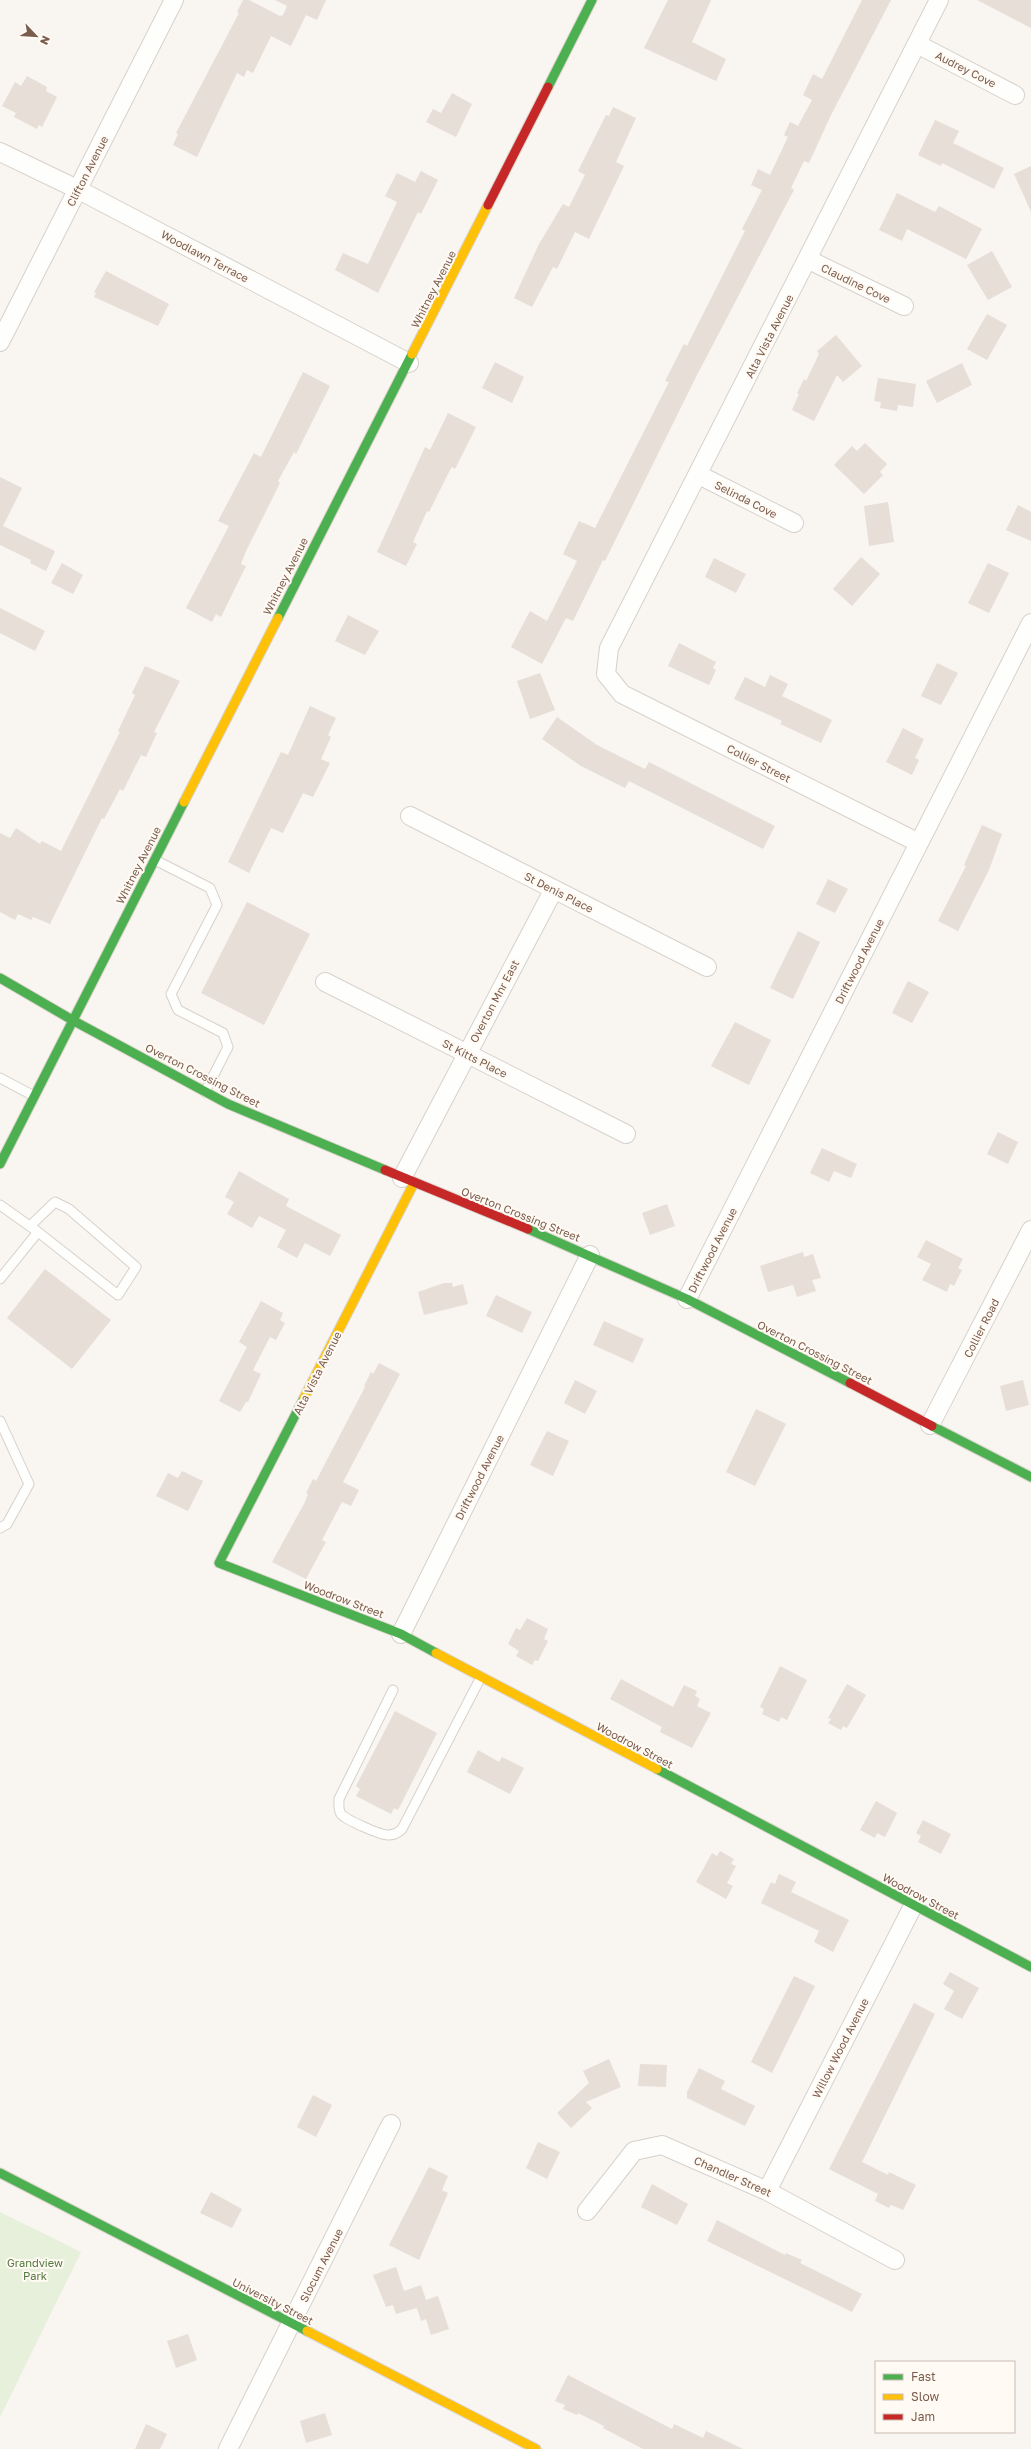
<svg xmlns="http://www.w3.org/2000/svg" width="1031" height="2449" font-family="'Golos Text',sans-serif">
<rect width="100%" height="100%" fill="#f9f5f0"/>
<path fill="#e7f0db" d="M0 2212 81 2252 0 2417Z"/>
<path fill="#e6ded7" d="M243 0H249L280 16 283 15 287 6 275 0H326L317 20 306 15 291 46 271 36 253 73 247 70 244 77 237 73 197 157 173 145 178 134 176 133 239 13 237 12Z
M668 0H711L692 42 726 59 716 81 644 48Z
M862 0H891L830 117 809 163 804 161 791 188 794 190 787 203 696 377 605 561 603 560 573 621 566 618 542 664 511 647 530 611 547 621 577 561 563 554 579 521 595 528 669 382 665 381 684 344 687 346 745 231 742 229 762 190 751 185 758 169 770 175 788 137 784 135 790 122 798 126 812 100 803 95 813 74 822 79Z
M977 0H1031V28Z
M27 76 47 87 46 91 57 97 42 127 39 125 37 129 14 117 16 113 2 106 15 82 21 86Z
M452 93 472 104 456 137 426 122 433 109 441 113Z
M613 107 636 118 616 162 624 166 589 239 575 232 557 269 553 267 532 307 514 298 539 244 563 204 569 207 585 175 578 171 606 115 609 116Z
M935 120 959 131 953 143 1004 168 994 189 942 163 941 166 918 155Z
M1031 166V212L1014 174Z
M421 171 438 180 421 214 418 212 378 293 335 270 343 253 368 264 397 202 385 196 397 173 415 182Z
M897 193 935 212 939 206 982 229 966 259 907 229 902 241 879 230Z
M992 251 1012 287 988 300 967 265Z
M106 271 169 304 158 326 94 297 96 293 94 292Z
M987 314 1007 325 987 360 967 349Z
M836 335 862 366 843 382 837 375 814 421 792 410 799 394 797 393 804 379 806 381 819 354 817 351Z
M495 362 524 377 512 403 482 388Z
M962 363 972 385 937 403 926 381Z
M303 372 330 386 296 454 294 452 278 481 280 483 246 551 241 564 246 566 221 617 216 614 212 622 186 608 229 526 218 521 254 453 261 457Z
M878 378 916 384 913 407 898 405 897 411 880 408 881 402 874 401Z
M448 413 476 427 455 469 452 467 449 472 429 512 427 511 413 542 417 544 406 566 377 552 425 447 430 450Z
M865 443 887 464 880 472 883 475 864 494 834 465 852 446 857 451Z
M0 477 22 488 3 526 55 551 46 571 30 563 31 560 0 545Z
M888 502 894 542 869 546 864 506Z
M1018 505 1031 512V541L1006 530Z
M861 557 880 574 852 606 833 589Z
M714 558 746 574 736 593 705 577Z
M62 563 83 575 73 594 51 583Z
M988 563 1009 573 989 613 968 603Z
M0 608 45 631 35 651 0 633Z
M348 615 379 631 365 655 335 641Z
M679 643 716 662 713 668 716 670 709 685 668 666Z
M937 663 958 673 941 705 921 696Z
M145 666 180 681 154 732 157 733 146 757 141 755 123 791 120 789 104 819 102 818 50 924 33 917 31 920 18 914 15 920 0 912V833L10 838 16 828 40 844 42 841 61 851 120 732 118 731 135 695 132 693Z
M540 673 555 710 530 719 517 681Z
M770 675 788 684 782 696 832 720 821 743 780 724 782 721 734 699 745 677 765 687Z
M310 706 336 718 328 735 331 737 321 759 330 763 313 797 303 793 283 833 271 828 249 873 228 862 281 752 288 755Z
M557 717 597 745 645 769 649 762 775 826 763 849 629 781 625 788 581 766 542 739Z
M903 728 924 739 915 758 919 760 912 775 886 762Z
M982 825 1002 834 989 870 958 931 938 921 966 866 964 865Z
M828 879 848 889 835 913 816 904Z
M247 902 310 934 264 1025 201 993Z
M798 931 820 942 793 999 770 988Z
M908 981 929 992 912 1023 892 1013Z
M735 1022 771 1040 749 1085 711 1066Z
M998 1132 1018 1142 1008 1164 987 1154Z
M822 1148 857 1164 851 1178 834 1171 829 1182 810 1173Z
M239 1171 289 1199 286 1206 341 1235 330 1256 305 1243 297 1258 277 1247 286 1230 259 1216 252 1228 227 1214 234 1202 225 1197Z
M667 1204 675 1226 650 1235 642 1213Z
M926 1240 963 1259 958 1268 962 1270 954 1286 950 1284 947 1292 922 1280 931 1264 917 1257Z
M803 1252 804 1257 813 1254 821 1278 812 1280 816 1291 797 1297 793 1285 768 1292 760 1266Z
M45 1269 111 1320 72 1369 7 1318Z
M444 1283H452L453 1287 463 1284 468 1304 424 1315 418 1292Z
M496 1295 532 1312 522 1333 486 1316Z
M261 1301 283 1313 280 1320 285 1323 276 1340 270 1337 253 1370 261 1374 248 1402H246L240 1412 219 1401 247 1347 239 1342Z
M604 1321 644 1339 633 1363 593 1345Z
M379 1363 400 1374 343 1482 359 1490 351 1506 342 1502 322 1540 326 1542 306 1579 272 1562 305 1502 308 1494 306 1493 313 1479 316 1481 365 1387 364 1386 371 1372 373 1374Z
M575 1380 597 1391 585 1414 564 1403Z
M1023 1380 1029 1405 1006 1411 1000 1386Z
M756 1409 786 1424 755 1486 726 1472Z
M547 1431 569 1441 553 1476 530 1465Z
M182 1471 203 1481 188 1511 156 1496 168 1473 178 1478Z
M527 1618 548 1629 544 1639 548 1641 538 1661 535 1660 532 1665 516 1656 519 1651 508 1644 516 1628 520 1630Z
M780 1666 807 1680 787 1720 781 1717 779 1722 762 1714 764 1709 760 1707Z
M621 1679 673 1707 684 1685 697 1691 695 1696 700 1699 697 1706 711 1713 692 1748 660 1732 662 1727 610 1699Z
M847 1684 866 1695 847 1728 843 1726 841 1730 828 1723 831 1719 828 1718Z
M395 1711 437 1733 398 1810 394 1808 391 1814 356 1796 360 1789 356 1786Z
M478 1750 499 1762 502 1757 524 1768 510 1794 467 1772Z
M876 1801 897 1813 885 1837 877 1833 875 1838 860 1830Z
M923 1820 951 1834 941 1854 918 1842 921 1836 916 1833Z
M720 1851 734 1859 731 1864 736 1866 727 1883 733 1886 726 1899 696 1882 712 1853 717 1856Z
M779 1874 796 1882 791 1892 849 1920 833 1952 814 1942 819 1931 761 1903 771 1882 775 1884Z
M950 1972 979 1988 962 2019 944 2009 954 1991 943 1984Z
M794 1976 815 1986 772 2073 751 2062Z
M914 2003 935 2014 862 2162 888 2175 889 2172 916 2185 903 2210 891 2205 889 2208 875 2201 878 2194 829 2169Z
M609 2059 621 2087 586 2102 592 2108 571 2128 557 2113 589 2083 583 2071Z
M640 2064 667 2065 666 2087 638 2086Z
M699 2068 725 2081 721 2089 755 2106 745 2126 687 2098V2092Z
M313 2095 332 2105 316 2137 297 2127Z
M538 2142 560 2152 547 2179 526 2168Z
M429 2167 448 2176 442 2190 448 2193 419 2260 389 2245Z
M652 2184 688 2204 677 2225 641 2207Z
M211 2192 242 2209 232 2228 200 2213Z
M717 2220 785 2255 786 2253 802 2260 800 2263 862 2294 852 2312 707 2241Z
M396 2267 404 2291 421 2285 426 2300 438 2296 449 2329 431 2335 426 2319 421 2321 417 2308 396 2314 393 2305 386 2307 373 2275Z
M188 2334 197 2360 176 2368 167 2341Z
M568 2375 672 2429 674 2424 703 2438 706 2431 743 2449H643L603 2428 604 2426 578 2413 577 2415 563 2409 565 2405 555 2401Z
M325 2413 332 2435 306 2443 300 2421Z
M146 2424 167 2434 160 2449H135Z"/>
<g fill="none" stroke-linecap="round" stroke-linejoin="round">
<defs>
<path id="lane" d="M155 860 210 888 217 905 171 994 178 1010 223 1033 228 1047 205 1092
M0 1078 34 1096
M0 1205 38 1232 0 1279
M30 1226 55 1202 69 1209 136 1267 118 1295 38 1232
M0 1421 29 1484 7 1524 0 1528
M393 1690 339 1799C339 1804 338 1810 341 1814 346 1820 380 1835 388 1835 393 1835 398 1833 402 1829L481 1677"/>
<path id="street" d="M917 44 1015 95
M0 152 77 189 409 363
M809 260 904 306
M0 342 174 0
M699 475 794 523
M410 816 707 967
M919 843 622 694 606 674 609 648 939 0
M325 982 626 1134
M402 1178 554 889
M687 1299 1031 623
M930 1425 1031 1230
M401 1634 590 1255
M767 2191 913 1906
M587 2211 634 2151 662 2145 767 2191 895 2260
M228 2449 391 2124"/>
<path id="fast" d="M548 87 592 0
M278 618 412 354
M0 978 74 1021 228 1104 385 1170
M0 1164 184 802
M528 1229 687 1299 850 1383
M304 1398 219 1563 401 1634 436 1653
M932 1426 1031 1477
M657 1769 1031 1967
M0 2173 307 2331"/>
<path id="slow" d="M412 354 488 205
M184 802 278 618
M304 1398 414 1183
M436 1653 657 1769
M307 2331 536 2449"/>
<path id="jam" d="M488 205 548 87
M385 1170 528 1229
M850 1383 932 1426"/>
</defs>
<use href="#lane" stroke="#d7d1cb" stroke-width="11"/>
<use href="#street" stroke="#d7d1cb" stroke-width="20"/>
<use href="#fast" stroke="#d9d2cb" stroke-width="11"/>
<use href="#slow" stroke="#d9d2cb" stroke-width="11"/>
<use href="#jam" stroke="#d9d2cb" stroke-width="11"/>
<use href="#lane" stroke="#fefefd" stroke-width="9"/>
<use href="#street" stroke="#fefefd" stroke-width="18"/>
<use href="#fast" stroke="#4caf50" stroke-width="9"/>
<use href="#slow" stroke="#ffc107" stroke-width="9"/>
<use href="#jam" stroke="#c62828" stroke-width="9"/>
</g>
<g text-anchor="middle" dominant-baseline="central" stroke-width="4" stroke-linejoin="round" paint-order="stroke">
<g font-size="11" fill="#7a5c4d" stroke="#fffaf3">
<text transform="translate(966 69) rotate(27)">Audrey Cove</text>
<text transform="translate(87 171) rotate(-63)">Clifton Avenue</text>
<text transform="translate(205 256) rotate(28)">Woodlawn Terrace</text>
<text transform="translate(856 283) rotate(26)">Claudine Cove</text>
<text transform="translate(433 289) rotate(-63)">Whitney Avenue</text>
<text transform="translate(769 336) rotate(-63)">Alta Vista Avenue</text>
<text transform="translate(746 499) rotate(27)">Selinda Cove</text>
<text transform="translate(285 576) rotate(-63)">Whitney Avenue</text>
<text transform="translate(759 763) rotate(27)">Collier Street</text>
<text transform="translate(138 865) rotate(-63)">Whitney Avenue</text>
<text transform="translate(559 892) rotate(27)">St Denis Place</text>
<text transform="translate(859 961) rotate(-63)">Driftwood Avenue</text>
<text transform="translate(494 1001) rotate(-62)">Overton Mnr East</text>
<text transform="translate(475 1058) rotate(27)">St Kitts Place</text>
<text transform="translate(203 1075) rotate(27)">Overton Crossing Street</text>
<text transform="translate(521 1214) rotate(22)">Overton Crossing Street</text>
<text transform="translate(712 1250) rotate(-63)">Driftwood Avenue</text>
<text transform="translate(981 1328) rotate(-63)">Collier Road</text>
<text transform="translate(815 1352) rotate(27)">Overton Crossing Street</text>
<text transform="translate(317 1373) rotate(-63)">Alta Vista Avenue</text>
<text transform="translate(479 1477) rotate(-63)">Driftwood Avenue</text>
<text transform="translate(344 1599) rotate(21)">Woodrow Street</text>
<text transform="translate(635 1745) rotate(28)">Woodrow Street</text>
<text transform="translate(921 1896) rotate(28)">Woodrow Street</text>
<text transform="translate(840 2048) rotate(-63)">Willow Wood Avenue</text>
<text transform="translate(733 2176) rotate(24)">Chandler Street</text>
<text transform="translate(321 2265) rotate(-63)">Slocum Avenue</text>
<text transform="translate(273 2301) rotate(27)">University Street</text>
</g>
<g font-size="11" fill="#537a41" stroke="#fffaf3">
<text x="35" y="2262">Grandview<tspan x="35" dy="13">Park</tspan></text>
</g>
</g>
<rect x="875" y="2361" width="140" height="72" fill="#fffaf3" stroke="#cabbb1"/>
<rect x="883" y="2374" width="20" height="6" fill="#4caf50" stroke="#cabbb1"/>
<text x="911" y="2381" font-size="12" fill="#7a5c4d">Fast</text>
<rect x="883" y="2394" width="20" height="6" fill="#ffc107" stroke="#cabbb1"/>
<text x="911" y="2401" font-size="12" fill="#7a5c4d">Slow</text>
<rect x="883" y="2414" width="20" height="6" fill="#c62828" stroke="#cabbb1"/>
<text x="911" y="2421" font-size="12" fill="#7a5c4d">Jam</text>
<g transform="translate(36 36) rotate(115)" stroke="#fffaf3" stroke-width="3" paint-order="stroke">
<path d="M0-3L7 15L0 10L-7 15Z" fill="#7a5c4d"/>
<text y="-6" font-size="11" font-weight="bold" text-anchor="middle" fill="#7a5c4d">N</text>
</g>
</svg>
